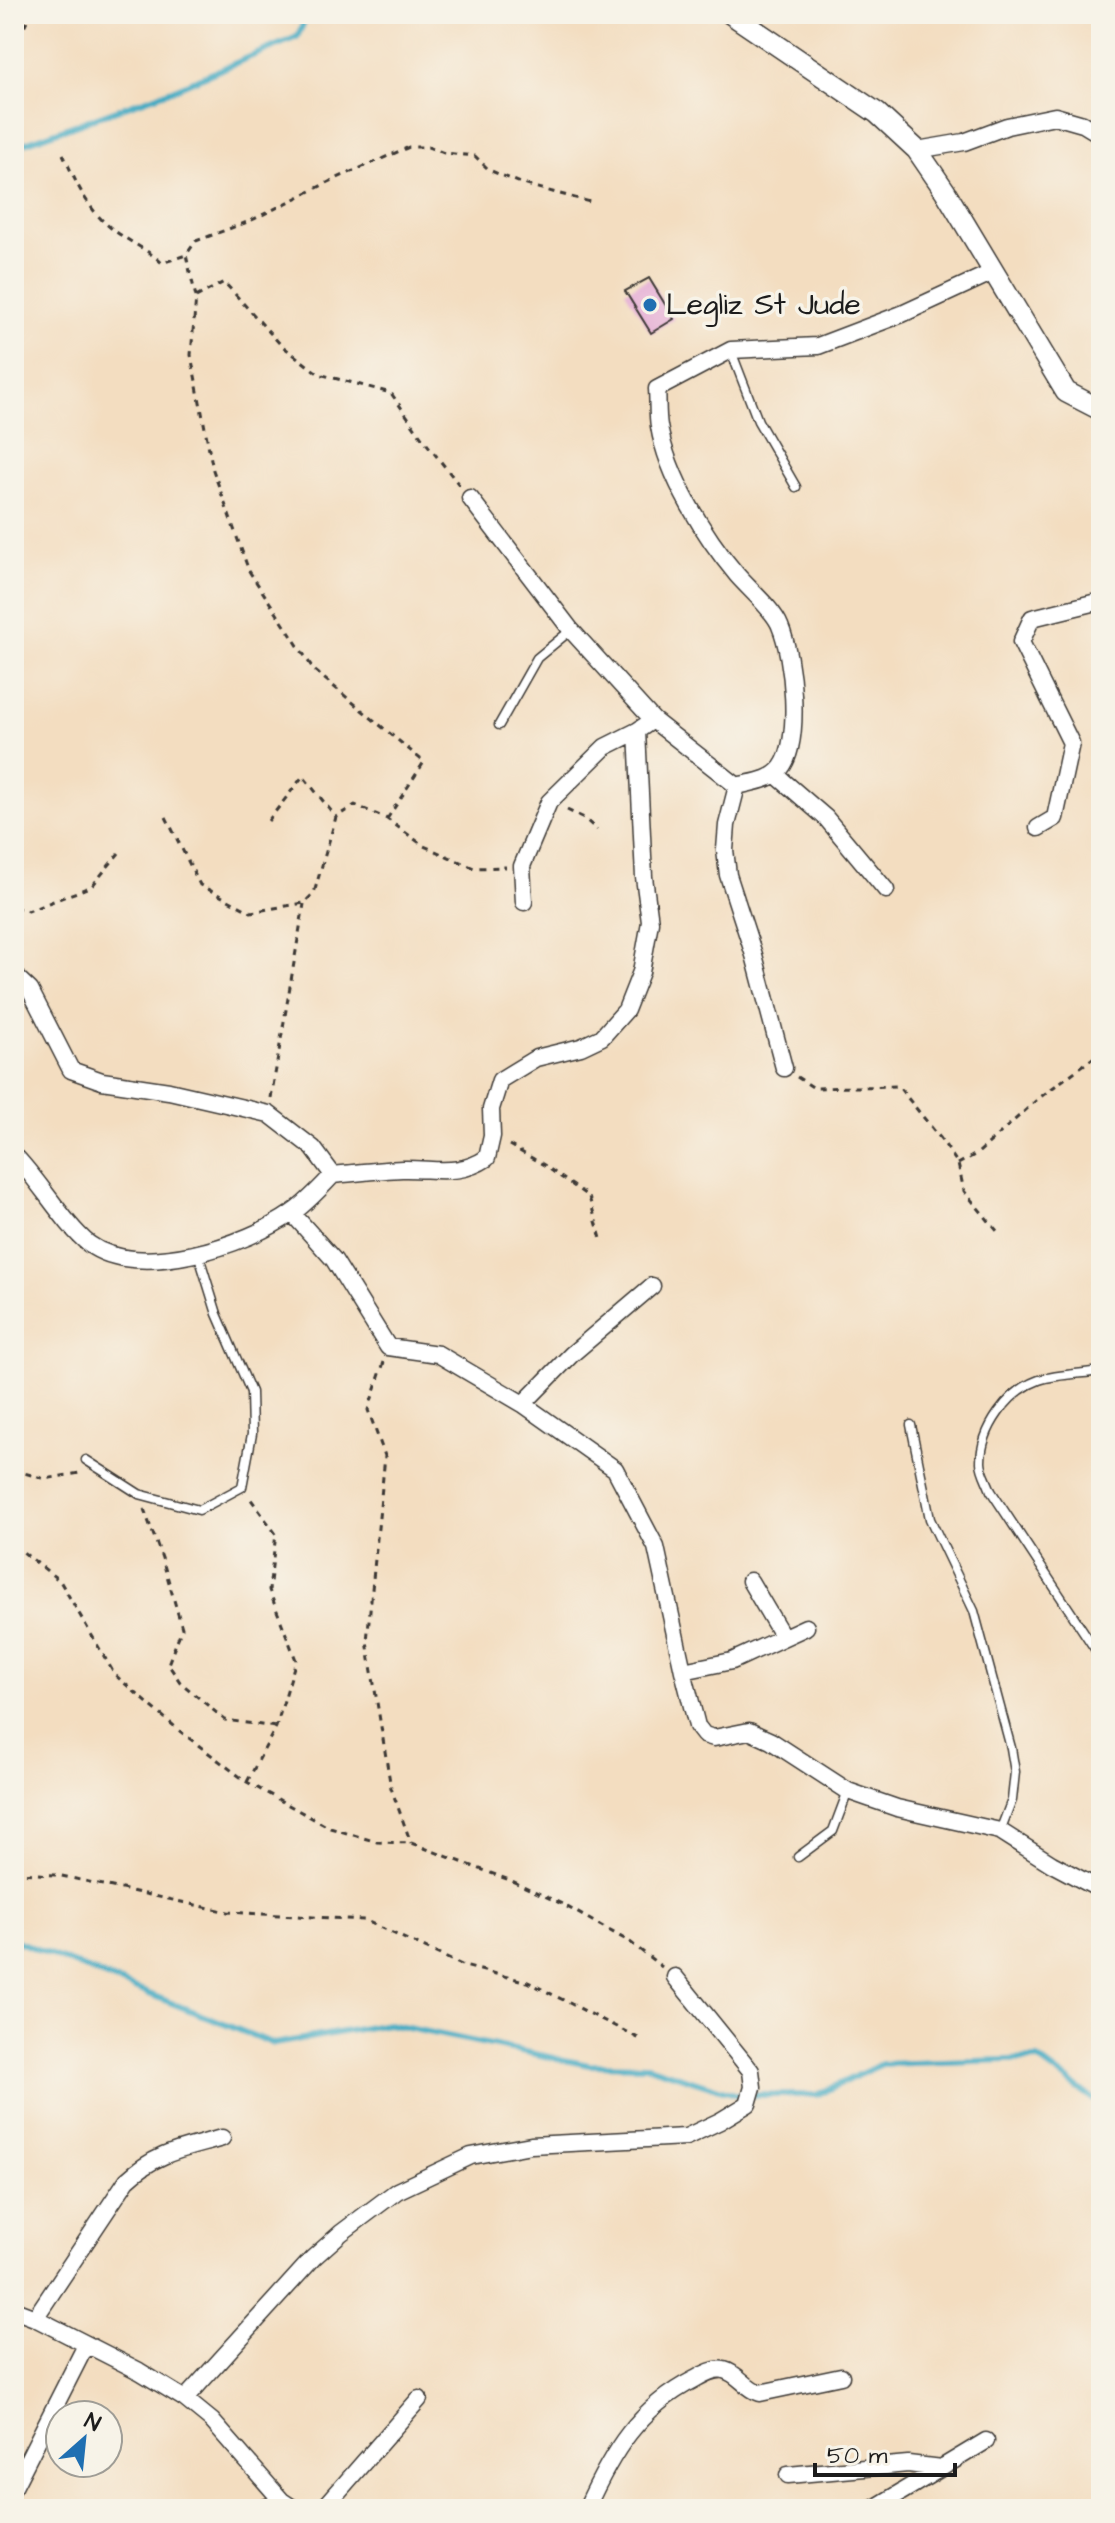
<svg xmlns="http://www.w3.org/2000/svg" width="1115" height="2523" font-family="'Architects Daughter',sans-serif">
<rect width="100%" height="100%" fill="#f7f3e8"/>
<filter id="ink" filterUnits="userSpaceOnUse"><feTurbulence type="fractalNoise" baseFrequency=".0125" numOctaves="2"/><feDisplacementMap in="SourceGraphic" scale="16" xChannelSelector="R" yChannelSelector="G"/><feConvolveMatrix kernelMatrix="1 2 1 2 8 2 1 2 1" color-interpolation-filters="sRGB"/></filter>
<filter id="wash" filterUnits="userSpaceOnUse"><feTurbulence type="fractalNoise" baseFrequency=".006" numOctaves="4" result="noise"/><feDisplacementMap in="SourceGraphic" scale="32" xChannelSelector="R" yChannelSelector="G"/><feGaussianBlur stdDeviation="1.8" result="paint"/><feColorMatrix in="noise" values="0 0 0 0 0 0 0 0 0 0 0 0 0 0 0 0 0 1.4 0 .05"/><feComposite in="paint" operator="in"/></filter>
<g filter="url(#wash)">
<rect width="100%" height="100%" fill="#f3ddc0"/>
<g fill="none" stroke-linecap="round" stroke-linejoin="round">
<path stroke="#42aac2" stroke-width="6" d="M14 147 172 90 297 37 308 14
M14 1940 274 2044 388 2024 589 2065 648 2066 738 2095H816L882 2064 1038 2059 1101 2105"/>
</g>
<g id="blocks">
<path fill="#e3a6d3" d="M649 278 674 319 651 333 625 291Z"/>
</g>
</g>
<g filter="url(#ink)">
<use href="#blocks" fill-opacity="0" stroke="#3c3935" stroke-width="2"/>
<g fill="none" stroke-linecap="round" stroke-linejoin="round">
<defs>
<path id="service" d="M731 351 758 421 796 487
M499 725 537 658 571 630
M1101 1371C1081 1374 1058 1374 1039 1380 1008 1391 981 1429 981 1462 981 1471 988 1482 991 1491L1101 1658
M911 1425 930 1519 974 1611 1011 1748 1015 1772 1012 1800 1000 1831
M86 1460 139 1494 199 1510 242 1487 252 1434 251 1392 217 1314 198 1253
M798 1857 833 1831 848 1791"/>
<path id="minor" d="M917 150 964 142 1007 126 1055 116 1083 124 1101 135
M470 498 571 630 653 720
M775 774 826 818 886 890
M737 786 727 825 725 850 728 875 754 955 784 1068
M1038 828 1055 818 1071 743 1021 642 1032 618 1101 601
M524 902 522 866 549 802 605 747 637 731
M14 975 30 990 71 1070 102 1081 169 1091 269 1114 313 1148 333 1175C356 1173 379 1170 402 1169 435 1168 458 1177 487 1158L492 1136 491 1109 500 1080 536 1058 581 1047 602 1037 626 1010 641 972 650 922 644 877 637 731 653 720 737 786C752 782 771 781 781 768 802 742 793 656 780 626 774 610 749 589 737 575 705 537 667 476 659 426 657 414 658 401 657 389L731 350 818 346 902 314 993 272
M14 1155C39 1180 64 1224 89 1244 139 1281 247 1245 292 1213 307 1203 320 1188 333 1175
M292 1213 334 1260 388 1347 438 1354 523 1404 572 1354 652 1286
M523 1404 615 1469 656 1547 683 1671 697 1726 704 1735 714 1738 749 1731 771 1741 848 1791 897 1808 1000 1831 1052 1864 1101 1890
M750 1581 783 1637
M683 1671 732 1661 806 1627
M14 2310 35 2318 139 2371 185 2399 212 2421 282 2501 294 2509
M35 2318 127 2180C157 2152 184 2149 222 2138
M185 2399 313 2258 341 2233 397 2191 471 2156 531 2145 686 2137 720 2121 748 2104 753 2087 751 2071 675 1977
M788 2475 908 2464 941 2468
M14 2487 86 2345
M262 2509 282 2501
M323 2509 419 2399
M586 2509C612 2452 638 2408 695 2379 704 2374 714 2368 724 2370 739 2374 745 2388 760 2393L841 2376
M873 2509 986 2441"/>
<path id="tertiary" d="M731 14 877 113 917 150 945 191 1066 392 1101 410"/>
</defs>
<use href="#service" stroke="#3c3935" stroke-width="11"/>
<use href="#minor" stroke="#3c3935" stroke-width="19"/>
<use href="#tertiary" stroke="#3c3935" stroke-width="23"/>
<path stroke="#3c3935" stroke-width="3" stroke-dasharray="6 6" stroke-linecap="butt" d="M14 48 30 14
M63 154C76 182 88 212 115 231 131 243 147 249 162 263L186 255
M196 297 224 282 281 345 319 374 391 393 423 439 460 486
M567 810 584 818 597 830
M166 817 200 885 251 912 304 903 314 893 336 817 355 805 387 819 424 846 474 868 506 867
M387 819 424 762 314 670 249 571 213 470 191 355 196 297 186 255 196 241 250 221 335 179 409 147H428L444 153 475 156 489 170 523 184 590 202
M268 821 303 776 336 817
M14 907 28 911 92 886 119 853
M797 1077 814 1088 898 1086 941 1139 958 1164 964 1191 998 1232
M271 1098 304 904
M509 1145 544 1165 589 1197 602 1242
M958 1164 978 1153 1039 1098 1101 1052
M384 1362 368 1410 385 1456 367 1641 391 1788 411 1843
M14 1470 45 1479 80 1473
M144 1509 162 1558 182 1628 168 1664 180 1682 225 1720 276 1727
M14 1545 60 1581 115 1675 181 1732 247 1782 330 1828 377 1842 411 1843 512 1881 562 1904 630 1942 662 1967
M247 1782 276 1727 296 1660 269 1590 276 1534 250 1498
M14 1873 57 1875 228 1912 364 1920 464 1966 528 1982 640 2039
M14 2079 18 2073"/>
<use href="#service" stroke="#fff" stroke-width="8"/>
<use href="#minor" stroke="#fff" stroke-width="16"/>
<use href="#tertiary" stroke="#fff" stroke-width="20"/>
</g>
</g>
<circle fill="#1f6fb2" stroke="#f7f3e8" stroke-width="3" cx="650" cy="305" r="8"/>
<g text-anchor="middle" dominant-baseline="central" stroke-width="7" stroke-linejoin="round" paint-order="stroke">
<g font-size="30" fill="#1c1c1c" stroke="#f7f3e8" text-anchor="start">
<text x="666" y="305">Legliz St Jude</text>
</g>
</g>
<rect width="1115" height="2523" fill="none" stroke="#f7f3e8" stroke-width="48"/>
<g transform="translate(84 2439) rotate(27)"><circle r="38" fill="#f7f3e8" stroke="#9f9d96" stroke-width="2"/>
<path d="M0-6L14 30L0 20L-14 30Z" fill="#1f6fb2"/>
<text y="-12" font-size="22" font-weight="bold" text-anchor="middle" fill="#1c1c1c">N</text>
</g>
<path d="M815 2463v12h140v-12" fill="none" stroke="#1c1c1c" stroke-width="4"/>
<text x="827" y="2463" font-size="24" fill="#1c1c1c" stroke="#f7f3e8" stroke-width="6" paint-order="stroke">50 m</text>
</svg>
